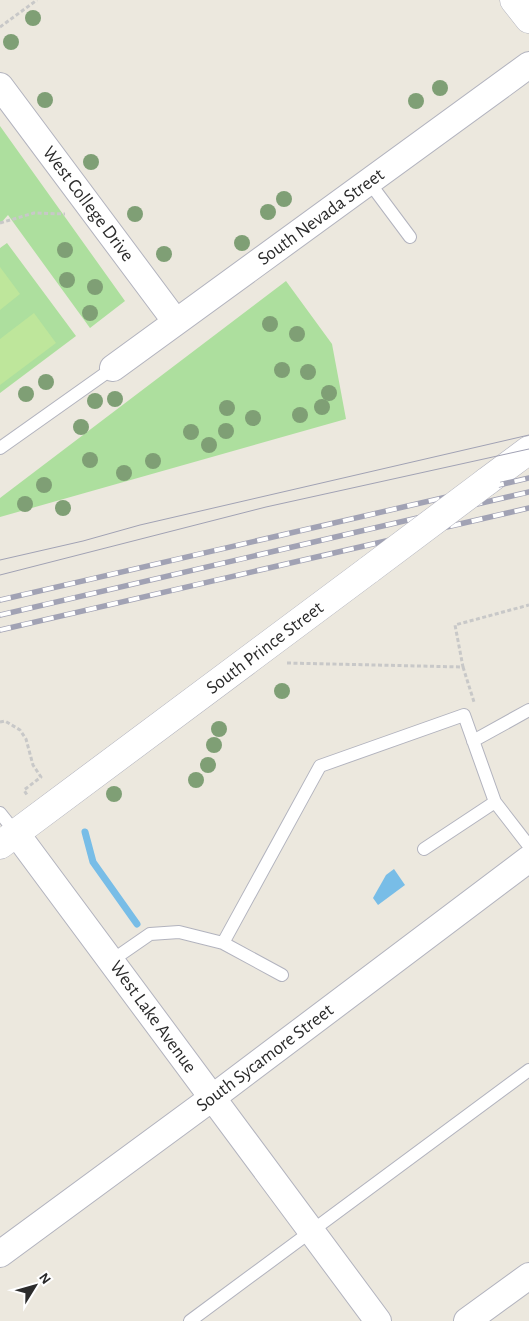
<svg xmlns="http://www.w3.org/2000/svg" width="529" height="1321" font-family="'Alegreya Sans',sans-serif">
<rect width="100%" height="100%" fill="#ece8de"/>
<path fill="#addf9e" d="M0 126 125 301 90 328 8 215 0 224Z
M7 243 76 336 0 393V248Z
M286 281 332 344 346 419 0 517V498Z"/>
<path fill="#bee69b" d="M0 267 20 294 0 310Z
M34 313 56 343 0 385V339Z"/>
<path fill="#78bde7" d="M394 869 405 885 378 905 373 898 386 875Z"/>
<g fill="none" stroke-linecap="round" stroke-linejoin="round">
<path stroke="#78bde7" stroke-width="7" d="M85 832 93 862 137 924"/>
<defs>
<path id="service" d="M369 182 410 237
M0 448 113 368
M473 741 529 710
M0 813 16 833
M424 849 495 802
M111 961 150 934 179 932 223 943
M282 975 223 943 320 766 464 715 495 802 529 846
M190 1321 529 1070"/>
<path id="minor" d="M0 86 176 322
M113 368 529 65
M16 833 378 1321
M0 1254 212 1098 529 859
M467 1321 529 1276"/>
<path id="tertiary" d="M514 0 529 19
M486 482 529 450
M0 845 370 569"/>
</defs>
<use href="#service" stroke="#b2b3be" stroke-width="14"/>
<use href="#minor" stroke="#b2b3be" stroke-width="28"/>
<use href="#tertiary" stroke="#b2b3be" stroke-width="29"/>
<path stroke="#c8c8c8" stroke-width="3" stroke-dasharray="4 2.5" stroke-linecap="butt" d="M0 27 37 0
M0 223 34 213 65 214
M287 663 463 667 455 625 529 605
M463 667 474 702
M0 722 5 721 20 730 26 739 33 765 41 777 24 790 27 795"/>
<use href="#service" stroke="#fff" stroke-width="12"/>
<use href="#minor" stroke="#fff" stroke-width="26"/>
<use href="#tertiary" stroke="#fff" stroke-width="28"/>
<path stroke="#a1a2b4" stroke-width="1" d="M0 560 83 541 140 525 529 435
M0 575 266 507 529 449"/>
<defs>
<path id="rail" d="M0 600 529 478
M0 615 529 492
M0 630 529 508"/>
</defs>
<use href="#rail" stroke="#a1a2b4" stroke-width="5.5"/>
<use href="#rail" stroke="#fff" stroke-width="4" stroke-dasharray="11" stroke-linecap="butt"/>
<defs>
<path id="tertiary-bridge" d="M370 569 486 482"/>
</defs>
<use href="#tertiary-bridge" stroke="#b2b3be" stroke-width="29" stroke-linecap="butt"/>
<use href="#tertiary-bridge" stroke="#fff" stroke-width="28"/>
</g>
<g fill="#7f9f75">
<circle cx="33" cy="18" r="8"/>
<circle cx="11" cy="42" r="8"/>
<circle cx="440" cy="88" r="8"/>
<circle cx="45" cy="100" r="8"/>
<circle cx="416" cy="101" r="8"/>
<circle cx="91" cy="162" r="8"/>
<circle cx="284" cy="199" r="8"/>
<circle cx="268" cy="212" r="8"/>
<circle cx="135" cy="214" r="8"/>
<circle cx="242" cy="243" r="8"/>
<circle cx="65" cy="250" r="8"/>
<circle cx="164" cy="254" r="8"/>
<circle cx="67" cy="280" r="8"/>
<circle cx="95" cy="287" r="8"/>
<circle cx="90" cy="313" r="8"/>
<circle cx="270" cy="324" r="8"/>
<circle cx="297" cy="334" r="8"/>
<circle cx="282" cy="370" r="8"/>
<circle cx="308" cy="372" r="8"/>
<circle cx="46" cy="382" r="8"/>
<circle cx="329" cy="393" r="8"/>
<circle cx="26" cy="394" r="8"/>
<circle cx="115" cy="399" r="8"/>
<circle cx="95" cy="401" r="8"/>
<circle cx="322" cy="407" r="8"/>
<circle cx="227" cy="408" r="8"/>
<circle cx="300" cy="415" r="8"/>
<circle cx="253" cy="418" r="8"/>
<circle cx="81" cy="427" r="8"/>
<circle cx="226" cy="431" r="8"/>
<circle cx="191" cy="432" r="8"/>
<circle cx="209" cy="445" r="8"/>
<circle cx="90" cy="460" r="8"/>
<circle cx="153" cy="461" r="8"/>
<circle cx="124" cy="473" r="8"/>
<circle cx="44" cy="485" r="8"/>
<circle cx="25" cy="504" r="8"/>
<circle cx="63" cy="508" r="8"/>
<circle cx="282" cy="691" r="8"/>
<circle cx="219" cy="729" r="8"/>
<circle cx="214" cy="745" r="8"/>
<circle cx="208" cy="765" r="8"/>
<circle cx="196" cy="780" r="8"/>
<circle cx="114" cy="794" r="8"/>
</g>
<g text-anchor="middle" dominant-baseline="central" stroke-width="4" stroke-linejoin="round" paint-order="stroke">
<g font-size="19" fill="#2b2b2b" stroke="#fff">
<text transform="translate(88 204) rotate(53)">West College Drive</text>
<text transform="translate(321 217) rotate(-36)">South Nevada Street</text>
<text transform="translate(265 648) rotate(-37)">South Prince Street</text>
<text transform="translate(153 1017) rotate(54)">West Lake Avenue</text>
<text transform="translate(265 1058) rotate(-37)">South Sycamore Street</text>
</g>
</g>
<g transform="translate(35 1286) rotate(53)" stroke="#ffffff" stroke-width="4" paint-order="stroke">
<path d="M0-4L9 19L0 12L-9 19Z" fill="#2b2b2b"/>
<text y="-8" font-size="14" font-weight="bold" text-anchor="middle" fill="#2b2b2b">N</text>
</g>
</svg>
